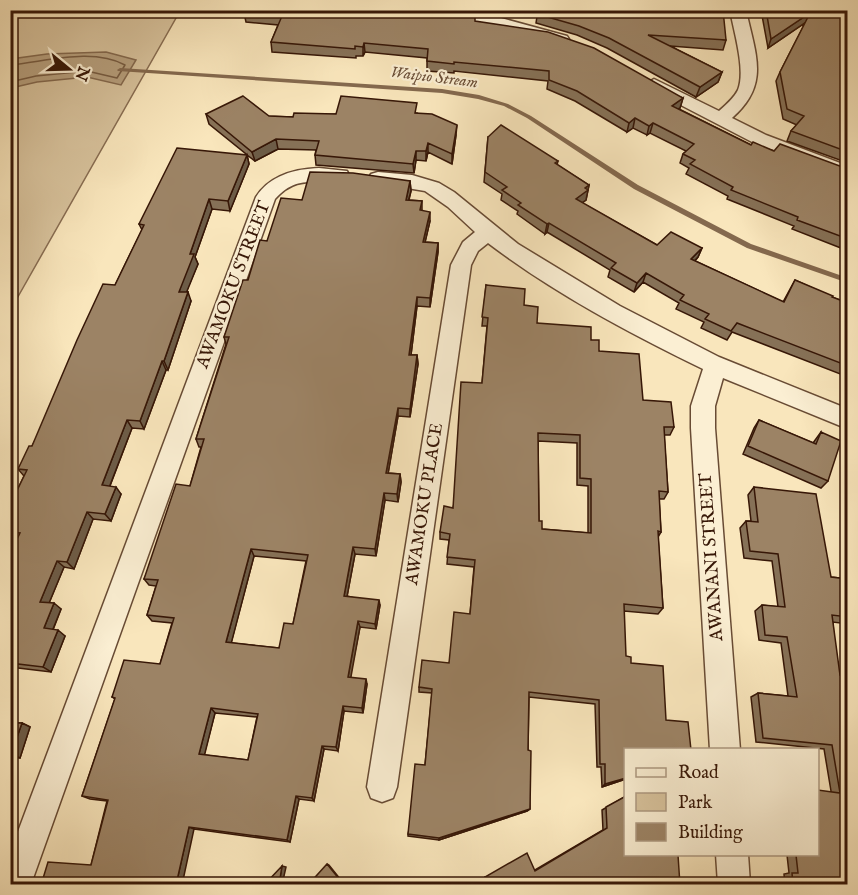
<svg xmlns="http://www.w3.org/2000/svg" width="858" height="895" font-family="'IM FELL English',serif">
<rect width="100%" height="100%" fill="#f9e6bc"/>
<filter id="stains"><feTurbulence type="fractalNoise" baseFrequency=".00333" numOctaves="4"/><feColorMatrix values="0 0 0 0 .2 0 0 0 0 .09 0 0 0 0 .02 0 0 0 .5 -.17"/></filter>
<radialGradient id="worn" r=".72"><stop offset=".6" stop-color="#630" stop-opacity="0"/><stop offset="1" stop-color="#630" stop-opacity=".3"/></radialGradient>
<path fill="#d8c39d" stroke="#886d52" stroke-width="1.5" d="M11 11H180L11 309Z"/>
<path fill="#b7a07e" stroke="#84694e" stroke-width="1.5" d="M106 52 136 60 121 85 87 77 37 82 11 88V59L47 54Z"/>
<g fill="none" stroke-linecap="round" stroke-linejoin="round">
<path stroke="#775c42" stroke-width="1.5" d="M10 65C45 62 92 47 125 65L117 78 87 71 36 76 10 82"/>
<path fill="#84694e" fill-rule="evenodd" d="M120 68 442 89 479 95 508 104 531 116 638 185 751 244 848 278V283L747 248 634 189 527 118 504 106 478 99 442 93 118 71 117 70Z"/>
<defs>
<path id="minor" d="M730 10H746C755 54 771 84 732 118L766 135 848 166V179L754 143 648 88 646 84 654 79 719 111C726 105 734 98 738 90 746 70 734 32 730 10Z
M443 12 501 18 567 36 569 39 561 44 500 28 438 20 435 17Z
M319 168 347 171 349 175 347 179C318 187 299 172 275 199L31 884H10V853L256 197C270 175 295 169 319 168Z
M378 172 412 175 439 183 454 192 518 244 620 306 719 357 848 409V429L723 378 715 406V428L740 750H710L691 428V406L703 369C629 333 554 293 488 243L478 251 471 265 397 787 393 798 382 802 371 798 367 787 451 265 463 242 475 232 448 207 425 191 371 182 369 178 371 174Z
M716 854H748L750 884H718Z"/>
</defs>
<use href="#minor" stroke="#684b34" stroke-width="3"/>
<use href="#minor" fill="#fbefd3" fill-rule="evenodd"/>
</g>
<path fill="#867157" stroke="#371707" stroke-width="1.5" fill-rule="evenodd" d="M433 10H478L477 13Z
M538 10 726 40 723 50 670 46 722 72 718 82 696 97 607 48 577 35 536 23Z
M761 10H848V163L787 141 791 131 797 125 783 119 776 81 780 72 805 23 768 48Z
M244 13 475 22 683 98 680 108 679 109 751 145 848 169V247L846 250 792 229 794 226 727 199 728 196 686 174 689 168 680 163 683 154 686 151 650 133 647 135 633 128 627 132 575 101 547 89 548 81 454 71V73L427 71V58L365 52 363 56H356V58L272 52 271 42 278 25 246 22Z
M417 113 456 135 452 164 428 152 426 161 416 160 414 173 316 165 315 155 316 150 278 149 255 161 247 155 249 164 230 211 212 209 195 257 198 264 186 292 191 301 168 370H166L144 429 132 428 110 486 121 494 111 521 93 519 74 569 64 567 49 603 61 609 53 630 65 636 51 672 10 667V554L17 539 10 538V505L24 476 18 469 32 446 115 285 142 230 139 224 246 154 209 124 206 114 293 117 336 114Z
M488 137 558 161 557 165 589 185 586 200 582 203 657 245 702 248 698 257 695 261 783 302 795 280 832 297 848 303V377L732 332 727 340 701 328 704 322 676 309 679 303 643 282 634 292 608 277 610 270 547 232 545 234 517 214 518 211 501 200 502 194 484 182Z
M410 181 411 191 409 200 422 201V211L430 221 425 242 438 243V252L430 307 417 306 411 355H417L418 364 410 417 398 416 388 473 400 474 401 482 398 502 385 500 376 556 355 554 347 596 380 605 376 629 360 627 350 677 367 684 363 713 344 711 338 751 324 749 314 801 299 799 290 842 194 829 91 865 107 801 90 799 82 796 115 699 112 697 160 664 172 623 152 621 147 615 156 586 149 585 144 579 190 486 201 447H199L196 439 226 344 224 337 248 280 267 241 302 200ZM254 556 306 561 293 624 279 648 231 643ZM215 713 257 717 248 760 204 755Z
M486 285 524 305 537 323 591 340 599 351 643 400 674 427 670 435H664L668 492 664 499H659L661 532 658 537 663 608 658 614 624 611 626 779 602 787 601 767H597L595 704 529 697 528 750 530 809 527 811 439 840 408 836V834L425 765 432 693 419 692V687L449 663 470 614 474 567 447 564 449 540 440 539V532L453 508 482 383 487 326H482ZM538 441 577 443V485L588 486V533L542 529 539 521Z
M759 420 813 443 821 432 828 481 821 488 743 454 754 428Z
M754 487 831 577 848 579V624L833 622 848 885H785L784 874 789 873 787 855H818L831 791 824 749 756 742 751 697 758 693 788 696 781 643 759 640 755 611 762 605 778 607 772 561 744 558 740 528 746 521H751L748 495Z
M10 723H22L30 727 20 758 10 757Z
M626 796 680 885H487L484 878 485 877 535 870 603 830 602 810Z"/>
<path fill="#6d5c47" stroke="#371707" stroke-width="1.5" d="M810 13 806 22 768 48 771 39Z
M364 43 365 52 363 56V47Z
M722 72 718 82 696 97 700 87Z
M683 98 680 108 669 115 672 106Z
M635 118 633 128 627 132 629 123Z
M653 123 650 133 647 135 649 126Z
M457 125 456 135 452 164V154Z
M276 139 278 149 255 161 252 152Z
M428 143V152L426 161V151Z
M416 151V160L414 173 413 164Z
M247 155 249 164 230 211 228 201Z
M410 181 411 191 406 209V200Z
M589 185 586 200 574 208 576 199 585 188Z
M209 199 212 209 195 257 198 264 183 301 179 292 190 254Z
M430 212V221L423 251V242Z
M549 223 547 232 545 234 547 224Z
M438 243V252L430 307V298Z
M702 248 698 257 687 269 691 259Z
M646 273 643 282 634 292 637 283Z
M188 292 191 301 168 370 164 361Z
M417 297V306L410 363 409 355Z
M417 355 418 364 410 417V409Z
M162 361 166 370 144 429 140 421Z
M398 408V416L387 480 386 473Z
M127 420 132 428 107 493 102 485Z
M400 474 401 482 398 502 397 494Z
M116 487 121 494 111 521 105 514Z
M384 493 385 500 376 556 375 549Z
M87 512 93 519 74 569 67 562Z
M353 547 355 554 346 602 344 596Z
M251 549 254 556 230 648 226 642Z
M57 561 64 567 47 608 40 602Z
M379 600 380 605 376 629 375 624Z
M54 603 61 609 51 634 44 628Z
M358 621 360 627 350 682 348 677Z
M58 630 65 636 51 672 43 667Z
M366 679 367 684 363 713 362 708Z
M343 706 344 711 338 751 336 747Z
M211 708 215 713 204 757 199 754Z
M22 723 30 727 20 758 11 754Z
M322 746 324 749 314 801 312 798Z
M626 778V779L602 787 605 784Z
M296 796 299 799 290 842 287 840Z
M530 809 527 811 439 840V838Z
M189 827 194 829 182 885H176Z
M327 864 329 865 345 885H344Z
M282 866 286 867 282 885H279Z"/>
<path fill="#9c8365" stroke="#371707" stroke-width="1.5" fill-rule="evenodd" d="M245 10H394L475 17V21L548 32 594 48 683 98 672 106 751 145 753 142 774 151 780 144 848 169V239L797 220 798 217 731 190 733 187 690 164 695 160 683 154 694 144 653 123 649 126 635 118 629 123 577 91 549 80V71L454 62V64L427 61 428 49 364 43 363 47 355 46V49L271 42 282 16 244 13Z
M538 10H723L726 40 648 35 722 72 700 87 609 38 579 26 537 14Z
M766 10H848V152L791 131 804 116 787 109 780 72 810 13 771 39Z
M243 96 269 116 293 117 294 113 336 114 341 96 417 103 415 113 432 114 457 125 452 154 428 143 426 151H416L413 164 315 155 319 141 276 139 252 152 206 114Z
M501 125 558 161 555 163 589 185 585 188 588 190 576 199 657 245 671 232 702 248 691 259 784 302 795 280 833 296 832 297 848 303V366L737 323 731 331 705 319 709 314 680 300 684 295 646 273 637 283 611 268 616 263 549 223 547 224 518 205 521 203 502 190 507 187 485 172 488 137Z
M177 148 247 155 228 201 209 199 190 254H194L179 292H188L164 361H162L140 421 127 420 102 485 116 487 105 514 87 512 67 562 57 561 40 602 54 603 44 628 58 630 43 667 10 663V554L20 533 10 532V505L27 470 18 469 29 446H32L77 340 103 284 115 285 144 225 139 224Z
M310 172 353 173 410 181 406 200 422 201 420 210 430 212 423 242 438 243 430 298 417 297 409 355H417L410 409 398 408 386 473 400 474 397 494 384 493 375 549 353 547 344 596 379 600 375 624 358 621 348 677 366 679 362 708 343 706 336 747 322 746 312 798 296 796 287 840 189 827 176 885H41L48 862 91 865 108 800 82 796 115 698 112 697 124 660 160 664 174 618 147 615 158 580 144 579 176 484 190 486 204 439H196L229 337H224L243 280H248L260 240 267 241 281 198 302 200ZM251 549 308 555 293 624 284 623 279 648 226 642ZM211 708 258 714 248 760 199 754Z
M486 285 525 289 524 305 538 307 537 323 591 327V340H599V351L639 354 643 400 671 402 674 427H664L668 492 659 491 661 532 658 531 663 608 624 604 626 656 631 657V663L663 666 666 720 688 722 691 750H626V778L605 784V764H600L599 700 529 692 528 750 531 751 530 809 439 838 408 834 415 764 425 765 432 689 419 687 422 660 449 663 454 612 470 614 475 560 447 557 450 534 440 532 444 506 453 508 461 382 482 383 488 318 482 317ZM538 433 580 435V478L591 479V533L542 529V521H539Z
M759 420 816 444 821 432 841 441 828 481 748 446Z
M754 487 816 494 831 577 848 579V617L832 615 840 675 848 676V885H793L792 873H798L796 855H818V790L840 793 832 745 763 738 758 693 797 697 787 637 765 635 762 605 785 607 778 554 750 551 746 521 758 522Z
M10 723H22L11 754H10Z
M626 796V855H678L680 885H664L652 883 653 885H489L485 877 527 853 535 871 607 828 606 807Z
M327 864 344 885H308Z
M282 866 279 885H264Z"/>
<g text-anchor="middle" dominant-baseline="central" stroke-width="4.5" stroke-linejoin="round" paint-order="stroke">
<g font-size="16" font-style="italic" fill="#6a4e37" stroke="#fbefd3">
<text transform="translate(434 78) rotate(7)">Waipio Stream</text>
</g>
<g font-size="18" fill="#371707" stroke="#fbefd3">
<text transform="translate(234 285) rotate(-69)">AWAMOKU STREET</text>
<text transform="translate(425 504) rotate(-81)">AWAMOKU PLACE</text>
<text transform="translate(712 557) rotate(-94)">AWANANI STREET</text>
</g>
</g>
<rect width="858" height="895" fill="none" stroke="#f9e6bc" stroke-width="36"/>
<rect x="12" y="12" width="834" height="871" fill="none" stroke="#371707" stroke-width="3"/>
<rect x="18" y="18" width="822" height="859" fill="none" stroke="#371707" stroke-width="1.5"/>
<rect x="624" y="748" width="195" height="108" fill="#fbefd3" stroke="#ad9981" stroke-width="1.5"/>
<rect x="636" y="768" width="30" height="9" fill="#fbefd3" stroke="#ad9981" stroke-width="1.5"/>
<text x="678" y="778" font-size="18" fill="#371707">Road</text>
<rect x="636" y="793" width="30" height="18" fill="#d8c39d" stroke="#ad9981" stroke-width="1.5"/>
<text x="678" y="808" font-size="18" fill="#371707">Park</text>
<rect x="636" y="823" width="30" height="18" fill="#9c8365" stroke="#ad9981" stroke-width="1.5"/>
<text x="678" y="838" font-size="18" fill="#371707">Building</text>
<g transform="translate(69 69) rotate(109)" stroke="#fbefd3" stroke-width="4.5" paint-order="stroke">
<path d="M0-4.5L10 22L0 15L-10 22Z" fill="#371707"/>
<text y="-9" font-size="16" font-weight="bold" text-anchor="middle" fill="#371707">N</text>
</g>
<rect width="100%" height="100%" filter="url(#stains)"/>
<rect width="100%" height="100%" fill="url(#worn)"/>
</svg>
